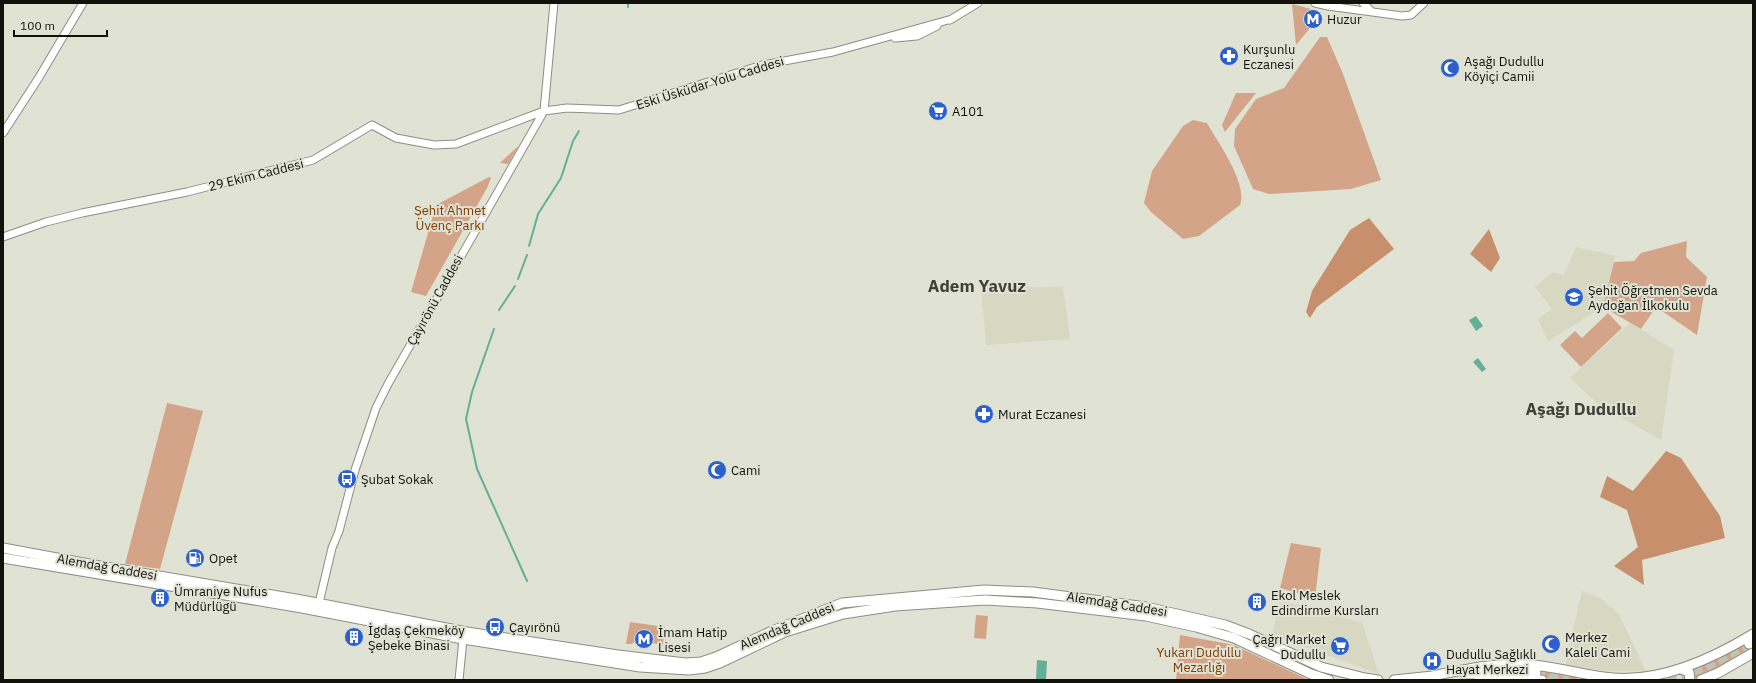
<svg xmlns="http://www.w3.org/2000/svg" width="1756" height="683" font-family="'IBM Plex Sans',sans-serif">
<rect width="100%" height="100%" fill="#e0e2d4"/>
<path fill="#d6d8c2" d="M1576 247 1615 256 1603 307 1548 341 1538 319 1552 309 1535 287 1553 272 1564 275Z
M1063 287 1070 339 986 345 981 288Z
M1630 323 1674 350 1661 440 1599 405 1570 378Z
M1582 591 1598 597 1618 613 1646 671H1608L1565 666Z
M1280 600 1362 623 1379 674 1272 635Z"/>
<path fill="#d4a488" d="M1292 4 1311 9 1315 22 1296 45Z
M1320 37H1327L1343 74 1381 180 1351 189 1269 194 1253 189 1234 146 1235 129 1256 99 1284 88Z
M1236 93H1256L1225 132 1222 125Z
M1193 120 1207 123C1218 143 1248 183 1240 205L1199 236 1183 239 1151 212 1144 203 1152 171 1183 126Z
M518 147 508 164 500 163 517 147Z
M489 177 491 178 487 188 426 296 411 292 436 205Z
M1687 241 1686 257 1707 277 1697 335 1656 307 1641 329 1603 307 1614 262 1634 261 1641 253Z
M1608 313 1622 328 1581 367 1560 345 1575 331 1582 338Z
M167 403 203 411 160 569 125 564Z
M1291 543 1321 548 1315 598 1280 588Z
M976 615 988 616 986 639 974 638Z
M630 622 665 627 663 645 636 640 632 644H626Z
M1180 635 1234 645 1309 680H1176Z
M1748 642 1751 648 1696 680 1692 669 1717 659Z
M1537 668 1578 676 1577 680 1535 677Z"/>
<path fill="#c88f6d" d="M1369 218 1394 249 1317 307 1310 318 1306 312 1312 291 1350 230Z
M1489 229 1500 258 1491 272 1470 254Z
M1666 451 1681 458 1720 516 1725 538 1642 560 1644 585 1614 566 1638 547 1627 510 1600 497 1607 476 1633 491Z"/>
<path fill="#63af98" d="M1476 316 1483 326 1476 331 1469 320Z
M1478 358 1486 369 1482 372 1473 362Z
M1037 660 1047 661 1046 680H1036Z"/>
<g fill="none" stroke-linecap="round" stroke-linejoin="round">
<path stroke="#63af98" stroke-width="2" d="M628 3V7
M529 246 538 214 561 178 573 141 579 131
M518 279 527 255
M499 310 515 286
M494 329 472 392 466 419 477 469 527 581"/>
<path stroke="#c1c3b6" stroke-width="9" stroke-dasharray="9 4.5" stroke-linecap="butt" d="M1536 673 1569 680
M1668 680 1705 667 1749 644"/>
<defs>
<path id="tertiary" d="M1315 3 1328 6 1332 4
M1363 3 1371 11
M1328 6 1402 16 1411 15 1424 3
M950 20 978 3
M895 38 917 36 937 26
M3 133 38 79 83 3
M3 237 46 222 82 213 187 192 313 160 372 125 396 138 434 145 456 144 544 111 567 108 619 110 762 65 833 52 952 19
M319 603 332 548 339 531 355 470 376 408 388 384 544 111 554 3
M459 680 463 639"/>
<path id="primary" d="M3 548 100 566 296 599 467 632 618 655 685 663 701 662 716 657 772 631 842 603 984 590 1033 592 1146 607 1225 625 1249 634 1321 667 1365 678 1378 680
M3 558 302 608 463 639 640 667 689 670 705 668 720 663 785 632 843 614 895 606 985 600 1037 603 1146 616 1196 627 1234 638 1311 674 1329 680
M1749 644 1753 642
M1681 669 1689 672 1690 680
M1465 674 1536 673
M1427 677C1462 670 1496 662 1532 665 1560 667 1586 676 1613 678 1662 682 1712 659 1753 634
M1394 680 1433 676
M1479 680 1507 678 1542 680
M1701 680 1718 673 1753 653"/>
</defs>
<use href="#tertiary" stroke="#8d8e81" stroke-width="9"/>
<use href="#primary" stroke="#8d8e81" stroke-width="11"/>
<use href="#tertiary" stroke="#fff" stroke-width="7"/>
<use href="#primary" stroke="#fff" stroke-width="9"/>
</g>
<defs>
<symbol id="metro-disc" viewBox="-11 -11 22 22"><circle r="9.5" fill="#2c60ce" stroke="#e0e2d4"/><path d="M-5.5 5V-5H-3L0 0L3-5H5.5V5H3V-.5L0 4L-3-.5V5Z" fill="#fff"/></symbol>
<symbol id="pharmacy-disc" viewBox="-11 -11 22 22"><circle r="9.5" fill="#2c60ce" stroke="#e0e2d4"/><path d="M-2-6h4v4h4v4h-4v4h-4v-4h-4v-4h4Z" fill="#fff"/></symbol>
<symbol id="mosque-disc" viewBox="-11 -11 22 22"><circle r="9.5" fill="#2c60ce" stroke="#e0e2d4"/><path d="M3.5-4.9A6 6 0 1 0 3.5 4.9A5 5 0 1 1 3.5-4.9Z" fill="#fff"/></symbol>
<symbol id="supermarket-disc" viewBox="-11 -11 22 22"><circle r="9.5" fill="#2c60ce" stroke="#e0e2d4"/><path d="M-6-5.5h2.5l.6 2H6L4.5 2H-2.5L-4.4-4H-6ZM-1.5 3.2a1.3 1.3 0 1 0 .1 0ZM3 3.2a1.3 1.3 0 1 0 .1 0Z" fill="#fff"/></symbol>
<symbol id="school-disc" viewBox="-11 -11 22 22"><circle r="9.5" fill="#2c60ce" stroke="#e0e2d4"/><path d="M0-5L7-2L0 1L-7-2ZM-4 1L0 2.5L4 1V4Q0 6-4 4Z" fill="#fff"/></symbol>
<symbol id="bus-disc" viewBox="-11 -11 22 22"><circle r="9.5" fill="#2c60ce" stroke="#e0e2d4"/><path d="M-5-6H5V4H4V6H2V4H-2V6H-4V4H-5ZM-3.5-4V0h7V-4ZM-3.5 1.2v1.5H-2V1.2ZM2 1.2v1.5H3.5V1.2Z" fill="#fff"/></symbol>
<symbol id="fuel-disc" viewBox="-11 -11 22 22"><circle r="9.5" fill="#2c60ce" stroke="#e0e2d4"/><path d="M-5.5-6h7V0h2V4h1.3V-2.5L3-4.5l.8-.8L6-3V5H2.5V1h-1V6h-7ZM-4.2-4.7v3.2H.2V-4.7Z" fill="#fff"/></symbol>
<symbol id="building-disc" viewBox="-11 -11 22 22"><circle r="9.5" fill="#2c60ce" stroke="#e0e2d4"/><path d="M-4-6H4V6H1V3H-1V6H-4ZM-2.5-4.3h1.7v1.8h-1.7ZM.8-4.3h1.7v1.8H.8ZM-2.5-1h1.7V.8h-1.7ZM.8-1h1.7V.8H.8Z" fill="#fff"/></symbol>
<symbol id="hospital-disc" viewBox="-11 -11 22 22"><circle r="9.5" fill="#2c60ce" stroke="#e0e2d4"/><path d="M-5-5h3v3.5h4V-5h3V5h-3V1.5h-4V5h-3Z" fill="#fff"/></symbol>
</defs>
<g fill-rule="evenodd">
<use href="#metro-disc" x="1302" y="8" width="22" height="22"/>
<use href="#pharmacy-disc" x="1218" y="45" width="22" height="22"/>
<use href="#mosque-disc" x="1439" y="57" width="22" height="22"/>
<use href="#supermarket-disc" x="927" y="100" width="22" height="22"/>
<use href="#school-disc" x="1563" y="286" width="22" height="22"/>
<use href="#pharmacy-disc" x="973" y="403" width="22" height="22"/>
<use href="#mosque-disc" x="706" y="459" width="22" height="22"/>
<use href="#bus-disc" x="336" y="468" width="22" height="22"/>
<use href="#fuel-disc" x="184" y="547" width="22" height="22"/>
<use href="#building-disc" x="149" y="587" width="22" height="22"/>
<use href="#building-disc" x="1246" y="591" width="22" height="22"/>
<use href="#bus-disc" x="484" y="616" width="22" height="22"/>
<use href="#building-disc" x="343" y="626" width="22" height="22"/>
<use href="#metro-disc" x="633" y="628" width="22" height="22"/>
<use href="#mosque-disc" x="1540" y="633" width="22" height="22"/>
<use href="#supermarket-disc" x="1329" y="635" width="22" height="22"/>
<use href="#hospital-disc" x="1421" y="650" width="22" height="22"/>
</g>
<g text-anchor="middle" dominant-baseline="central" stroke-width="4" stroke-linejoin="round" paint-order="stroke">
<g font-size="13" fill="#12120d" stroke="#e0e2d4" text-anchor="start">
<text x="1327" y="19">Huzur</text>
<text x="1243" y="49">Kurşunlu<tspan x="1243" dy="15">Eczanesi</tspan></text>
<text x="1464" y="61">Aşağı Dudullu<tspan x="1464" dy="15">Köyiçi Camii</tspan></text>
<text x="952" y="111">A101</text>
<text x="1588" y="290">Şehit Öğretmen Sevda<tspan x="1588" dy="15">Aydoğan İlkokulu</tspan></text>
<text x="998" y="414">Murat Eczanesi</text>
<text x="731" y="470">Cami</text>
<text x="361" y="479">Şubat Sokak</text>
<text x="209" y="558">Opet</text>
<text x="174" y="591">Ümraniye Nufus<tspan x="174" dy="15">Müdürlügü</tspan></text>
<text x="1271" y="595">Ekol Meslek<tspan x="1271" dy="15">Edindirme Kursları</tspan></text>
<text x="509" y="627">Çayırönü</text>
<text x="368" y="630">İgdaş Çekmeköy<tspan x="368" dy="15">Şebeke Binasi</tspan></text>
<text x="658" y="632">İmam Hatip<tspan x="658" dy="15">Lisesi</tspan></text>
<text x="1565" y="637">Merkez<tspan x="1565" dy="15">Kaleli Cami</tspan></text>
<text x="1326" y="639" text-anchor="end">Çağrı Market<tspan x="1326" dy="15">Dudullu</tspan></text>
<text x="1446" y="654">Dudullu Sağlıklı<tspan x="1446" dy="15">Hayat Merkezi</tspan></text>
</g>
<g font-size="13" fill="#12120d" stroke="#e0e2d4">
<text transform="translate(710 83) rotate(-17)">Eski Üsküdar Yolu Caddesi</text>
<text transform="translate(256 175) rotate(-14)">29 Ekim Caddesi</text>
<text transform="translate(435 300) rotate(-61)">Çayırönü Caddesi</text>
<text transform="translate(107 567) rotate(10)">Alemdağ Caddesi</text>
<text transform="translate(1117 604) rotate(9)">Alemdağ Caddesi</text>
<text transform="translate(787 626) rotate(-23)">Alemdağ Caddesi</text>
</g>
<g font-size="13" fill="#813b00" stroke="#e0e2d4">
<text x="450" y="210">Şehit Ahmet<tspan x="450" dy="15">Üvenç Parkı</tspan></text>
<text x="1199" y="652">Yukarı Dudullu<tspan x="1199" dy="15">Mezarlığı</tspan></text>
</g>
<g font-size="17" font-weight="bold" fill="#414237" stroke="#e0e2d4">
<text x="977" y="286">Adem Yavuz</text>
<text x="1581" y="409">Aşağı Dudullu</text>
</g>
</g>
<rect width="1756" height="683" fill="none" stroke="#12120d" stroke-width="8"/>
<path d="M14 30v6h93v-6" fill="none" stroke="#12120d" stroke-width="2"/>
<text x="20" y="30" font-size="12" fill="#12120d" stroke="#e0e2d4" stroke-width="3" paint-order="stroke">100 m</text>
</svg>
